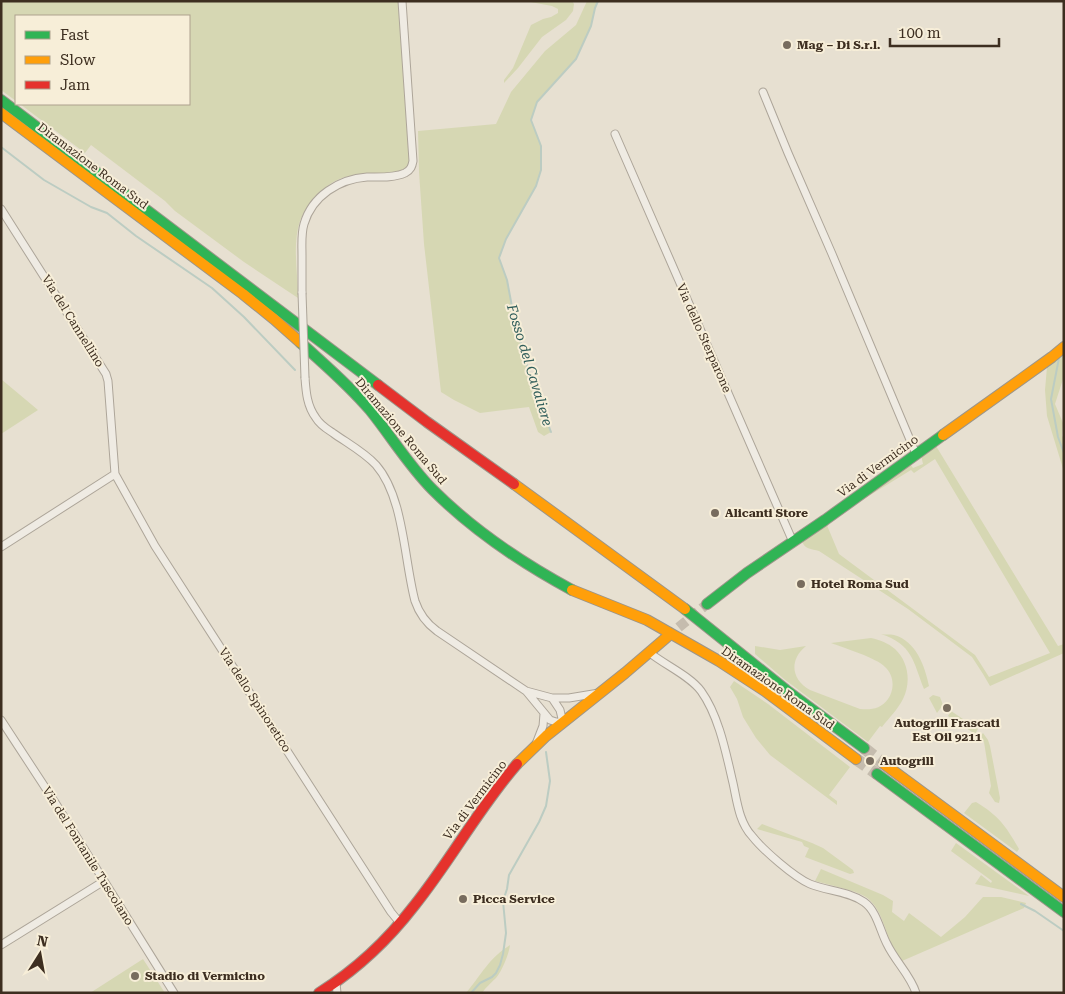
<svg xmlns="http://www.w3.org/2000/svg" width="1065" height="994" font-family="'Roboto Serif',serif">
<rect width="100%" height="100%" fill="#e7e0d1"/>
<path fill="#d6d7b3" d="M1 1H398L410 157C409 161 409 165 406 168 397 176 356 173 342 178 323 185 307 203 300 221 292 245 298 273 298 298L244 262 175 211 165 201 91 145 85 153 20 104H189V16H16V101L1 90Z
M525 1H572L574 4 573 11 566 20 542 37 518 68 504 83V80L513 68 531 25 543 19 551 17 558 13V9L552 6Z
M587 1H598L595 8 591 26 576 59 537 102 531 120 541 146V170L536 186 506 239 499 258 507 280 513 312 530 377 551 432 544 436 538 432 529 407 480 413 454 400 441 392 424 244 419 172 418 131 496 124 511 92 545 51 576 25Z
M1064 355V376L1055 404 1063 423 1062 436 1064 438V472L1047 416 1045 390 1047 367Z
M1 379 38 410 1 434Z
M936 446 1058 646 1064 644V653L990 686 983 674 972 657 908 609 819 551C812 549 803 549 802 540L826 523 839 554 975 655 989 677 1050 653 935 459 914 473 911 470 833 518 910 464 913 468 923 464 921 455Z
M881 634C885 635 890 634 894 635 916 641 925 666 929 686L924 689C913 661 913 645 881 634Z
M871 638C880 640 888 643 895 649 909 662 911 683 903 699 898 709 889 718 882 727L880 726 868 742 784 679 755 654V646L780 650 806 646C789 660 791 679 810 690L860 709C871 710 881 709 888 699 895 689 894 675 885 667 877 658 844 648 831 643Z
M734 681 768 704 850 767 829 795 837 801V805L770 755 756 738 743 717 737 699 730 687Z
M933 695 940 697 943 705 937 713 929 698Z
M951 711 978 729 975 734 948 716Z
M983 733 988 740 990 746 1000 798 999 803 995 802 989 793 991 786 984 742 979 738Z
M976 802C999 816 1006 826 1019 849L1017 852 964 813 972 803Z
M762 824 812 843 823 848 853 870 854 873 850 874 805 857 809 848 804 846 802 842 757 829Z
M956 843 1029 896 975 884 981 875 991 883 992 881 951 851Z
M821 869 883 895 893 901 892 912 904 921 909 913 941 937 965 917 983 897H1001L1026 903 1024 908 902 961C899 957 896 953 893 948 885 932 882 908 866 897 855 890 829 885 815 881Z
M510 945C509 954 502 971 496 978 491 983 486 987 482 993H466C482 974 488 959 510 945Z
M143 959 165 993H90Z"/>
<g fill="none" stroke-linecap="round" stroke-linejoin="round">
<path stroke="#bcccc2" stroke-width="2" d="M1 147 44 180 91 207 107 213 136 236 212 288 244 317 295 370
M1059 358 1051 399 1058 437 1064 453
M551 432 530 377 522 348 513 312 507 280 499 258 506 239 536 186 541 170V146L531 120 537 102 576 59 591 26 595 8 598 1
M1021 904 1035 911 1064 931
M471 993 480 983 492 977 496 973 500 965 503 954 506 933 503 901 507 889 509 875 539 822 546 806 550 781 546 752"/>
<path stroke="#c5bcae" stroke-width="10" stroke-dasharray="10 5" stroke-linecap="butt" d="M667 637 707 604"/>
<path stroke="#c5bcae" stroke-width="12" stroke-dasharray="12 6" stroke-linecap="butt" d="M864 748 884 764
M856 759 877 774"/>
<defs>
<path id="street" d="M763 92 788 153 832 254 916 454
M615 134 793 542
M1 209 106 374 108 381 115 474 155 546 391 912 400 923
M302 293C302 280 302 267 302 255 302 245 301 234 304 224 312 196 339 179 367 177 379 177 394 178 405 173 411 170 412 166 413 161L402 1
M305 378C306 392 307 406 316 418 320 425 327 429 333 433 347 443 364 452 376 465 404 497 404 560 415 601 419 613 426 623 437 631L526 691 550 720 556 722 563 723 560 710 552 698 526 691
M1 547 115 474
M650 653C665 665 690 676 701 691 719 716 726 753 733 783 737 801 739 822 752 836 763 850 794 877 810 884 827 891 848 891 864 902 877 911 880 931 887 944 895 961 911 976 916 993
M552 698H569L599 693
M1 720 56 804 174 993
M536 744 543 726 544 714
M1 945 104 881
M336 983 337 993"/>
<path id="fast" d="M1 100 378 385
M301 343C325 365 349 385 370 410 391 436 409 466 433 490 474 531 522 563 572 590
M707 604 747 573 825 520 943 435
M685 609 786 690 864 748
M877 774 1064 912"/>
<path id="slow" d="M1 113 243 294 274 319 301 343
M943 435 1052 357 1064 347
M514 484 685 609
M572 590 647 620 719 661 765 691 856 759
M517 764 546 736 625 673 667 637
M884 764 1064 897"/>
<path id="jam" d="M378 385 427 422 514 484
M319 993C356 970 387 941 414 906 451 860 478 809 517 764"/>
</defs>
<use href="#street" stroke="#ada599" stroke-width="9"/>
<use href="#fast" stroke="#9c958a" stroke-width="12"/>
<use href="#slow" stroke="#9c958a" stroke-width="12"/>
<use href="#jam" stroke="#9c958a" stroke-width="12"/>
<use href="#street" stroke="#efebe3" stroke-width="7"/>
<use href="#fast" stroke="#30b455" stroke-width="10"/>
<use href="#slow" stroke="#ff9f0a" stroke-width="10"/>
<use href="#jam" stroke="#e5322d" stroke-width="10"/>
<defs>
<path id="street-bridge" d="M302 293 305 378"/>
</defs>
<use href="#street-bridge" stroke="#ada599" stroke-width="9" stroke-linecap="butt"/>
<use href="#street-bridge" stroke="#efebe3" stroke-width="7"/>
</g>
<g fill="#786c5e" stroke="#f7eed8" stroke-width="2">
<circle cx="787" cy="45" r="5"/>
<circle cx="715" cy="513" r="5"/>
<circle cx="801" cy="584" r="5"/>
<circle cx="947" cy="708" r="5"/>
<circle cx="870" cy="761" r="5"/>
<circle cx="463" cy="899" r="5"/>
<circle cx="135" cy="976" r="5"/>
</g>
<g text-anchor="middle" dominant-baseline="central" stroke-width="4" stroke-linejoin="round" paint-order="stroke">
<g font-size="12" font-weight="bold" fill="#3d2e20" stroke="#f7eed8" text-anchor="start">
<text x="797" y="45">Mag – Di S.r.l.</text>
<text x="725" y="513">Alicanti Store</text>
<text x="811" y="584">Hotel Roma Sud</text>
<text x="947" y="723" text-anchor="middle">Autogrill Frascati<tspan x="947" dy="14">Est Oil 9211</tspan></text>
<text x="880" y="761">Autogrill</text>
<text x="473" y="899">Picca Service</text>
<text x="145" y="976">Stadio di Vermicino</text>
</g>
<g font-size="12" fill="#3d2e20" stroke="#f7eed8">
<text transform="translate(93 166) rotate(37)">Diramazione Roma Sud</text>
<text transform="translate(73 321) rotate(58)">Via del Cannellino</text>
<text transform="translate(704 338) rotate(66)">Via dello Sterparone</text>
<text transform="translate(401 431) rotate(50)">Diramazione Roma Sud</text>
<text transform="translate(878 466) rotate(-36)">Via di Vermicino</text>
<text transform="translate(778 688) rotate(35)">Diramazione Roma Sud</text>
<text transform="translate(255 700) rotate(57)">Via dello Spinoretico</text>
<text transform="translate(475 800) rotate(-53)">Via di Vermicino</text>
<text transform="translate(88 856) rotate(58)">Via del Fontanile Tuscolano</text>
</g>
<g font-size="14" font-style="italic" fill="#2f5d5a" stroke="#f7eed8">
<text transform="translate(530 365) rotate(73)">Fosso del Cavaliere</text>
</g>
</g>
<rect width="1065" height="994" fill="none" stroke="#3d2e20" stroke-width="5"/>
<rect x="15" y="15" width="175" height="90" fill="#f7eed8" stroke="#ada18e"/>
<rect x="25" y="31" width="25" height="8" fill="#30b455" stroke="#ada18e"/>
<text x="60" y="40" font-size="15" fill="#3d2e20">Fast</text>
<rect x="25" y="56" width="25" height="8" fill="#ff9f0a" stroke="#ada18e"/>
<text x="60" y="65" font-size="15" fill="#3d2e20">Slow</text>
<rect x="25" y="81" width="25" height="8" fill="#e5322d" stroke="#ada18e"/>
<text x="60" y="90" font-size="15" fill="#3d2e20">Jam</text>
<g transform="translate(40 954) rotate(11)" stroke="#f7eed8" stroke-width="4" paint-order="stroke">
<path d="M0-4L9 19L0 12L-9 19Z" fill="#3d2e20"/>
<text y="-8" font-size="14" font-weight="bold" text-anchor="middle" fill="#3d2e20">N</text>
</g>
<path d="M890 38v8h109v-8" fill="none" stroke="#3d2e20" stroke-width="2.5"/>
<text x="898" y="38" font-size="15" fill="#3d2e20" stroke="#f7eed8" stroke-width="4" paint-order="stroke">100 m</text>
</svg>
